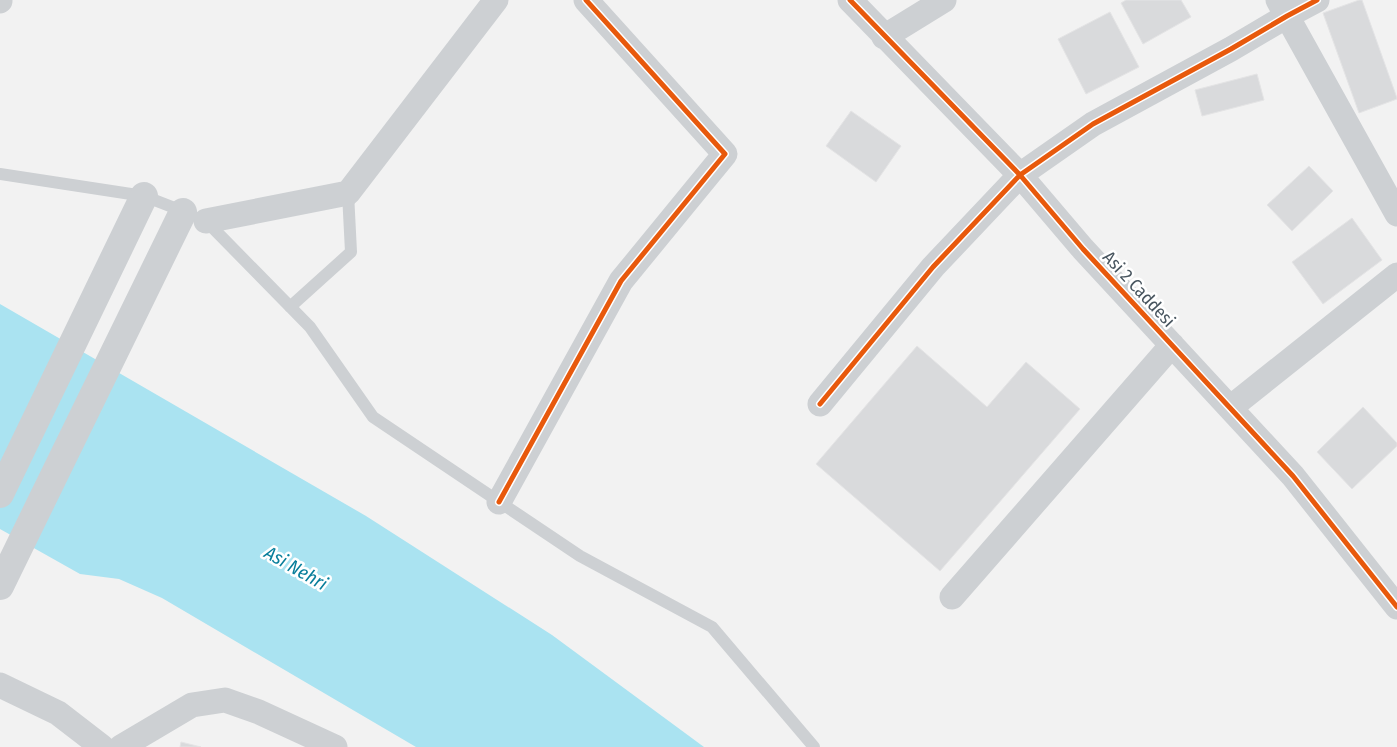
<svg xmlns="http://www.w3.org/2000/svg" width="1397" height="747" font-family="'Fira Sans Condensed',sans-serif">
<rect width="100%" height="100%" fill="#f2f2f2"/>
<path fill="#aae3f1" d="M0 304 366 516 552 635 704 747H416L162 598 119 579 80 574 0 529Z"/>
<path fill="#d9dadc" stroke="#e4e4e5" d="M1126 0H1181L1191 17 1143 44 1121 3Z
M1359 0H1362L1397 98V99L1359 113 1323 13Z
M1110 12 1139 67 1086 94 1058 39Z
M1257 74 1264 100 1202 116 1195 90Z
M851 111 901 146 876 182 826 146Z
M1309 166 1333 191 1292 231 1267 205Z
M1352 218 1382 260 1323 304 1292 262Z
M917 346 987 407 1026 362 1080 409 940 571 816 464Z
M1363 407 1397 443V446L1352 489 1317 452Z
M181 742 201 747H180Z"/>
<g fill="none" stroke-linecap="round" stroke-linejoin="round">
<path stroke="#cdd0d3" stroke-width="12" d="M0 174 144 196 185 212
M206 221 310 327 373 417 580 556 712 627 814 747
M290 307 351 252 348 193"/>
<path stroke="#cdd0d3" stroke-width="25" d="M850 0 1020 175 1083 249 1293 476 1397 607
M1278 0 1397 214
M0 1V0
M884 37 944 0
M206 221 348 193 496 0
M820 404 933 267 1020 175 1093 124 1231 49 1287 16 1317 0
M1230 408 1397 275
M499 502 621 281 725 154 586 0
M952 597 1172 345
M0 685 58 713 102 747
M121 747 192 705 225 700 259 712 335 747"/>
<path stroke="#cdd0d3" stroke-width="28" d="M0 494 144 196
M0 586 183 212"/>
<defs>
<path id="cycleway" d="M850 0 1020 175 1083 249 1293 476 1397 607
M820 404 933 267 1020 175 1093 124 1231 49 1287 16 1317 0
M499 502 621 281 725 154 586 0"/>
</defs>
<use href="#cycleway" stroke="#fff" stroke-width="8"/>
<use href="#cycleway" stroke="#e8590c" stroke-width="5"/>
</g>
<g text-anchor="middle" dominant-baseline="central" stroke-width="5" stroke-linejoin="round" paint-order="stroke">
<g font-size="18" fill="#48555f" stroke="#fff">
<text transform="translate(1139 289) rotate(47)">Asi 2 Caddesi</text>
</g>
<g font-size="19" font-style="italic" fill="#087e9b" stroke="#fff">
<text transform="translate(296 568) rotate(30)">Asi Nehri</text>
</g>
</g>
</svg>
